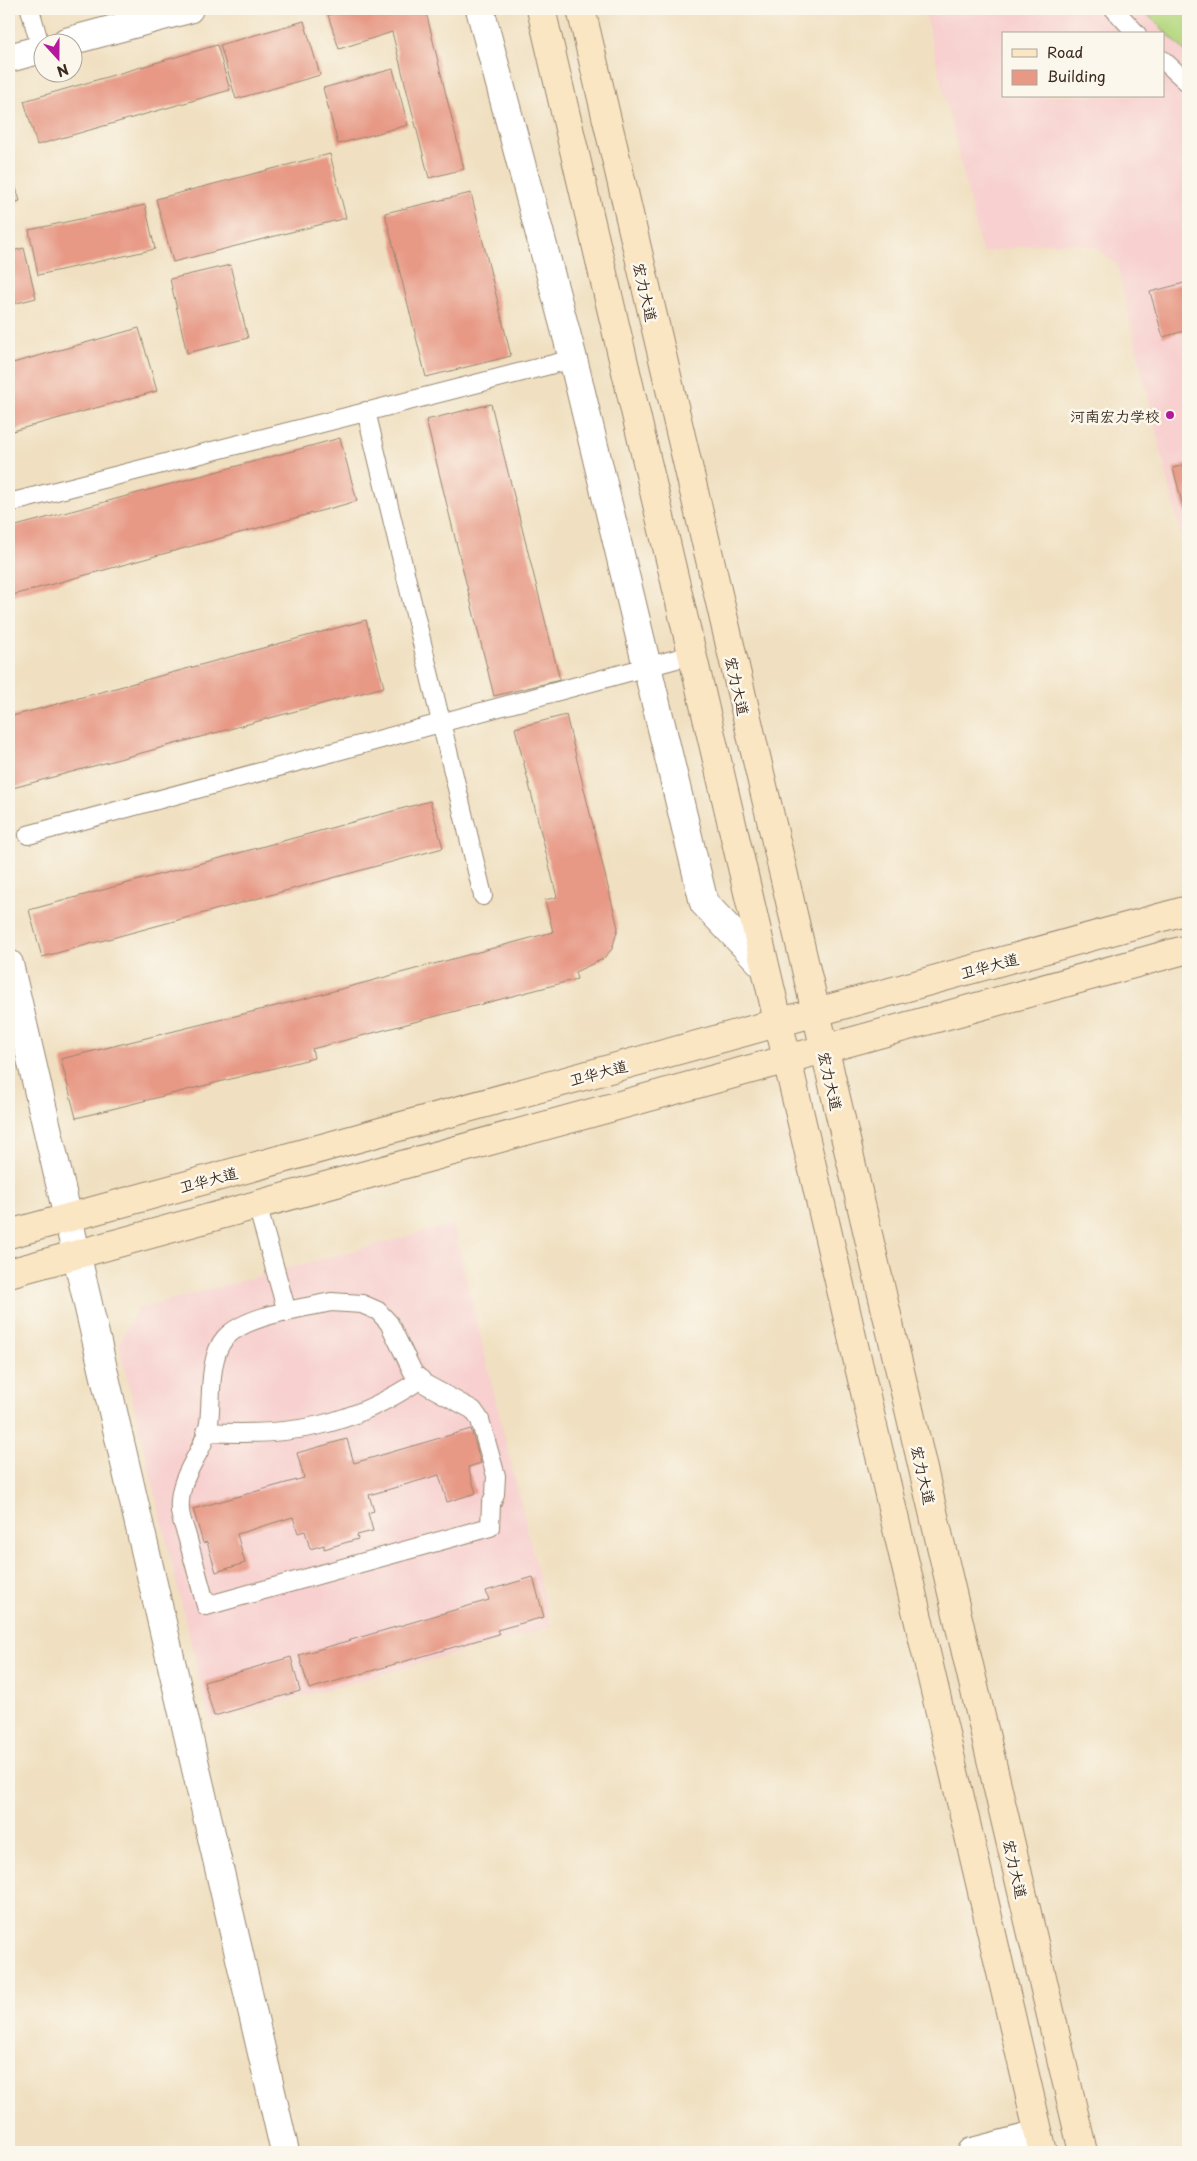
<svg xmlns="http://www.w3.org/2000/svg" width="1197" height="2161" font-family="'Playpen Sans','LXGW WenKai TC',sans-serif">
<rect width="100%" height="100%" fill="#fbf7ec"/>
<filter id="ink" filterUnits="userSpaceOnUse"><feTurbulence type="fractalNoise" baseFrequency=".02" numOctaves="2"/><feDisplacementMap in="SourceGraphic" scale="10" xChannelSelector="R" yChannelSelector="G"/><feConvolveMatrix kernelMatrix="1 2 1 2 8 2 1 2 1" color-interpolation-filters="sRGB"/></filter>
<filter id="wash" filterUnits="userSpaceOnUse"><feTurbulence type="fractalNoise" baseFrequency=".0096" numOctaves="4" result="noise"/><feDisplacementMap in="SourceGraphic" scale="20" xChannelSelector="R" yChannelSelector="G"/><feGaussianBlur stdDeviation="1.12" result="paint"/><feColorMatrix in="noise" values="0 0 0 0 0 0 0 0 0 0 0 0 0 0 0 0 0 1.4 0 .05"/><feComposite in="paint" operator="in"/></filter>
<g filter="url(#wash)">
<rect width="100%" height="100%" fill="#f0e0c1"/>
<path fill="#f7d0cf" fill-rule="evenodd" d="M924 9H1188V566L1117 265 1097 248 1075 243 1035 244 982 253ZM1003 34H1163V96H1003Z
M453 1224 551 1627 210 1722 119 1344 137 1309Z"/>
<path fill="#b6d881" stroke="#788150" d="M1142 9H1188V54Z"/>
<g id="blocks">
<path fill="#e79985" d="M347 9H423L427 16 464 169 429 178 392 32 339 49 328 15Z
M304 21 320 75 236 99 220 45Z
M217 45 230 90 37 145 24 101Z
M393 69 408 125 338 144 323 88Z
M330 154 346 218 173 262 156 199Z
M9 165 20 201 9 204Z
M471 193 511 356 426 377 385 213Z
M145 205 155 249 38 275 29 230Z
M24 248 36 298 9 305V252Z
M230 265 248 338 187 353 170 279Z
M1188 282V330L1163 337 1150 292Z
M139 328 157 391 9 432V364Z
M491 404 560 680 494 696 426 420Z
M340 438 357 501 9 596V528Z
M1188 464V513L1185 514 1173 468Z
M366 620 384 687 9 789V717Z
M566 715 618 928 612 949 603 959 575 972 577 979 312 1049 314 1058 76 1118 61 1059 300 1000 553 932 545 900 557 897 515 728Z
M430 801 443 848 42 957 29 910Z
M471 1429 481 1463 468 1467 476 1493 447 1502 439 1475 369 1495 374 1511 368 1513 373 1531 357 1535 358 1539 324 1549V1545L310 1549 305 1531 298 1533 293 1517 237 1534 245 1563 216 1572 207 1542 203 1543 193 1509 304 1478 297 1453 347 1439 354 1463Z
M533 1577 544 1617 497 1630 499 1634 309 1689 299 1655 489 1600 486 1591Z
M291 1657 300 1691 214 1716 204 1682Z"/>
</g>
</g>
<g filter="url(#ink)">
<use href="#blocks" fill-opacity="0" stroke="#968570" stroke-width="1"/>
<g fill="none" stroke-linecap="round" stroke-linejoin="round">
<defs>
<path id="service" d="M30 9 41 49
M1114 9 1137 34
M1163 60 1188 83
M366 411 483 896
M9 503 573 359
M28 835 691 655
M257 1205 287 1312
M331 1302 362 1304 378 1311 389 1323 413 1372 425 1384 473 1410 480 1420 496 1476 495 1494 491 1504 490 1527 206 1606C200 1584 194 1562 188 1540 186 1531 181 1521 180 1511 177 1474 203 1457 209 1423 212 1399 208 1357 225 1338 246 1315 300 1309 331 1302Z
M206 1432C290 1437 350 1427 421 1379"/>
<path id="minor" d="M480 9 573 359 704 903 764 966
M9 964 285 2152
M972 2152 1038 2135"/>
<path id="tertiary" d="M66 42 189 9
M9 58 42 49"/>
<path id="secondary" d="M541 9 1043 2152
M581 9 1083 2152
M9 1234 1188 910
M9 1273 1188 949"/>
</defs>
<use href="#service" stroke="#968570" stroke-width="20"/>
<use href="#minor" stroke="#968570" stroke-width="30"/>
<use href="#tertiary" stroke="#968570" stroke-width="30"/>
<use href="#secondary" stroke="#968570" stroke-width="30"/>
<use href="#service" stroke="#fff" stroke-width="18"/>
<use href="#minor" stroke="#fff" stroke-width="28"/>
<use href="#tertiary" stroke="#fff" stroke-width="28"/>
<use href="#secondary" stroke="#fbe6c4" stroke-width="28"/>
</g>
</g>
<circle fill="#b5179e" stroke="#fbf7ec" stroke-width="2" cx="1170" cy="415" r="5"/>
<g text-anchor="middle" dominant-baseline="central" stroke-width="5" stroke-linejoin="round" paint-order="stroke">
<g font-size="15" fill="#3b2a1e" stroke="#fbf7ec">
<text transform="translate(646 292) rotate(77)">宏力大道</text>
<text transform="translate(738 686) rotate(77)">宏力大道</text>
<text transform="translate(989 965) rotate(-15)">卫华大道</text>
<text transform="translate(598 1072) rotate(-15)">卫华大道</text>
<text transform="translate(831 1081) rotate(77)">宏力大道</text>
<text transform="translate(208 1179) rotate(-15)">卫华大道</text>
<text transform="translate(924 1475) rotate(77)">宏力大道</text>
<text transform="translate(1016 1869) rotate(77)">宏力大道</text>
</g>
<g font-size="15" fill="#3b2a1e" stroke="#fbf7ec" text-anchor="end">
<text x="1160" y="415">河南宏力学校</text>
</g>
</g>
<rect width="1197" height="2161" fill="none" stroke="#fbf7ec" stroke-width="30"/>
<rect x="1002" y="32" width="162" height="65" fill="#fbf7ec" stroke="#aea59a"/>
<rect x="1012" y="49" width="25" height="8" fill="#fbe6c4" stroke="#aea59a"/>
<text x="1047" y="58" font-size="15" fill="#3b2a1e">Road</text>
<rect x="1012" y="70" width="25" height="15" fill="#e79985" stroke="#aea59a"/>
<text x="1047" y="82" font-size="15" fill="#3b2a1e">Building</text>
<g transform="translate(58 58) rotate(159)"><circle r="24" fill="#fbf7ec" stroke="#aea59a"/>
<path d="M0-4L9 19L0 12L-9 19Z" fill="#b5179e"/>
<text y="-8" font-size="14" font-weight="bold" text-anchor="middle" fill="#3b2a1e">N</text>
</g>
</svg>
